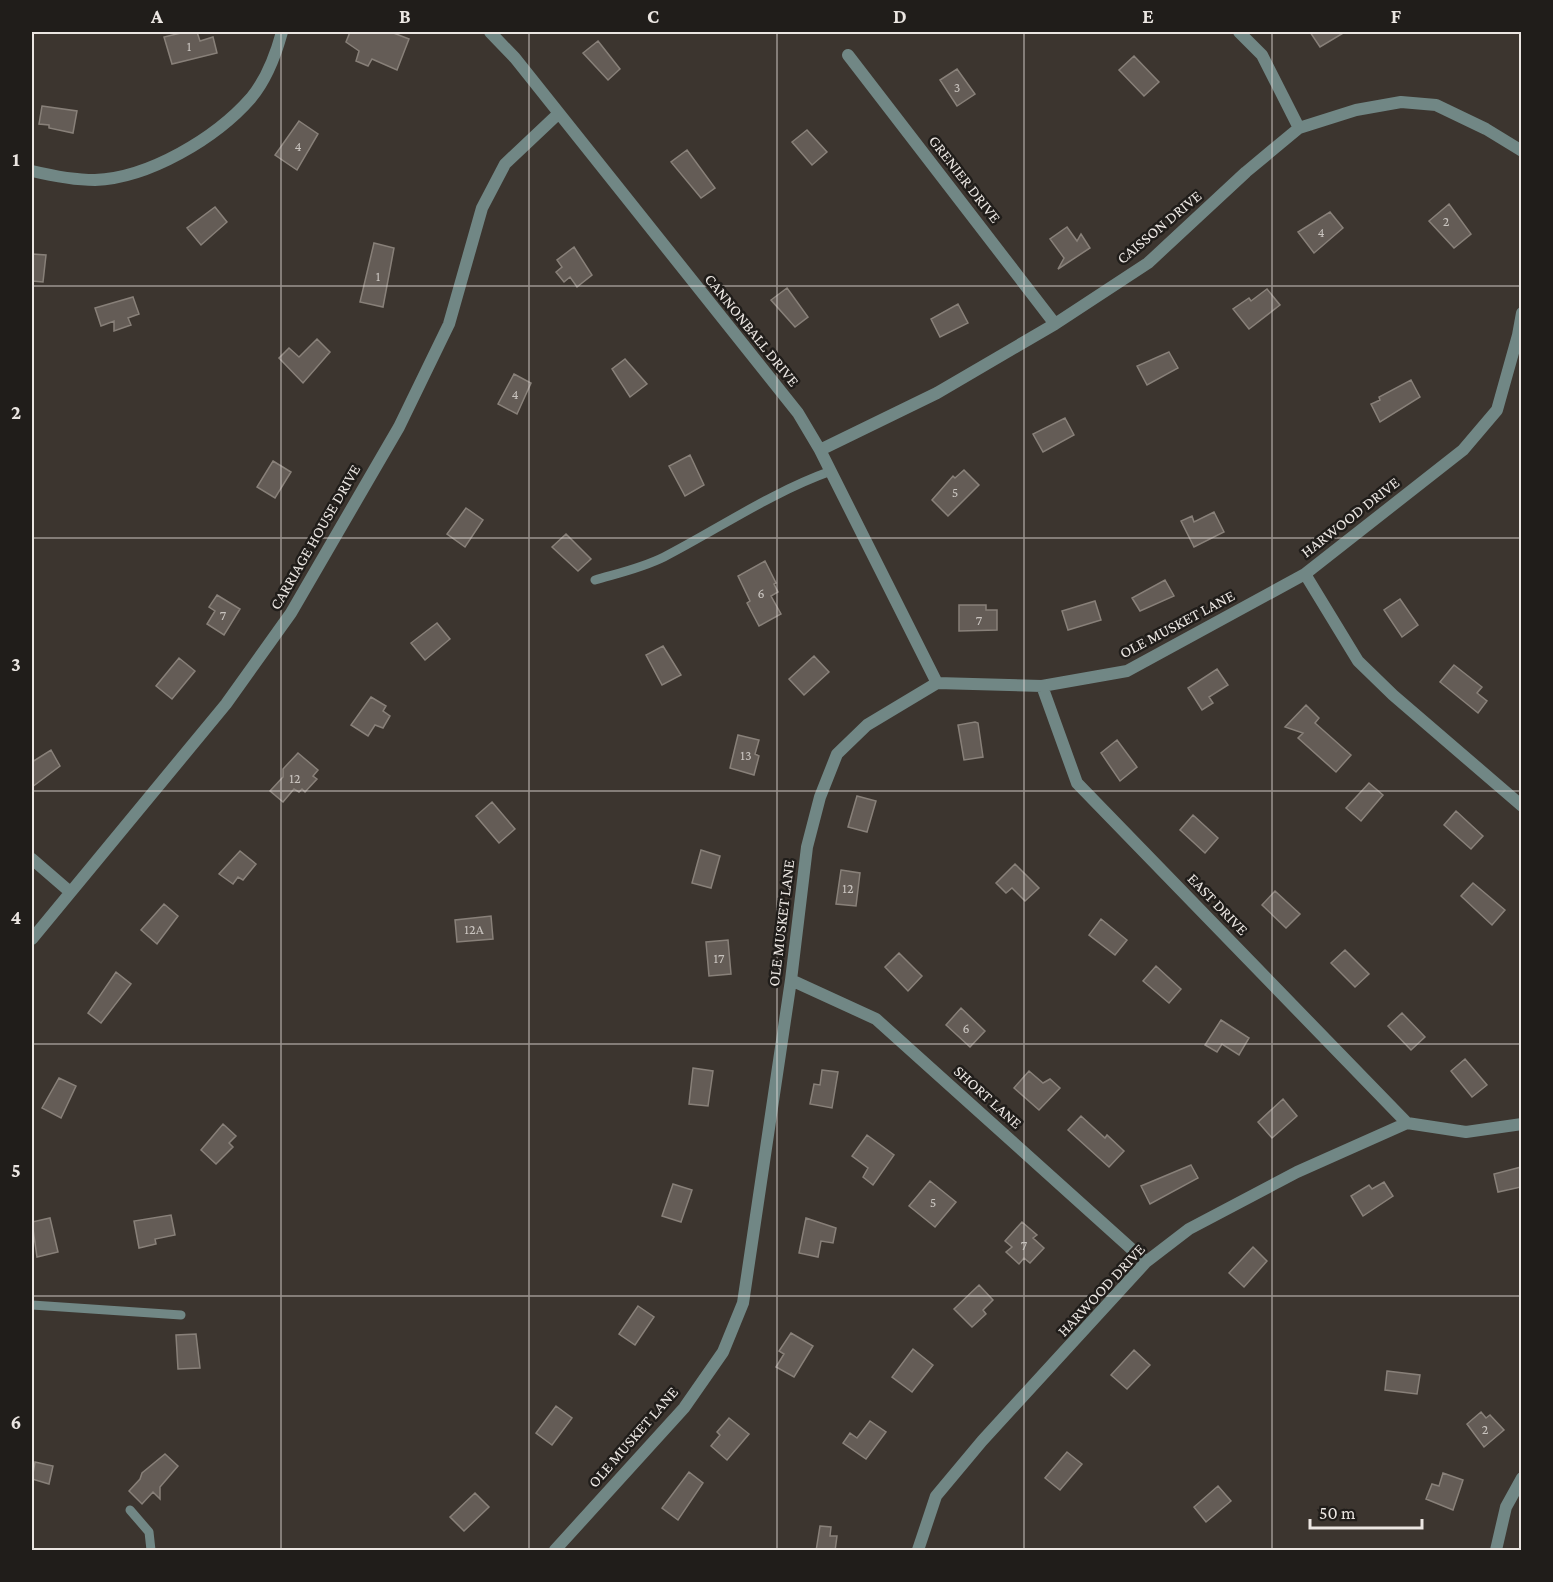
<svg xmlns="http://www.w3.org/2000/svg" width="1553" height="1582" font-family="'Crimson Pro',serif">
<rect width="100%" height="100%" fill="#3c352f"/>
<path fill="#645c56" stroke="#888079" stroke-width="1.5" d="M185 32H197L200 41 213 37 217 53 172 64 164 37Z
M350 32H391L409 39 397 70 372 59 368 66 356 61 359 51 346 42Z
M1310 32H1345L1320 47Z
M598 41 620 69 608 80 583 53Z
M1134 56 1159 82 1144 96 1119 70Z
M957 69 975 94 957 106 940 80Z
M42 106 77 111 73 133 49 128V125L39 124Z
M299 121 318 134 297 170 275 155Z
M807 130 827 152 812 165 792 142Z
M687 150 715 188 701 198 671 162Z
M1449 204 1471 234 1454 248 1429 221Z
M215 207 227 222 201 245 187 228Z
M1330 212 1343 228 1314 253 1298 232Z
M1067 227 1077 241 1081 234 1090 248 1058 269 1064 258 1050 239Z
M374 243 394 248 383 307 360 302Z
M574 247 592 275 577 287 570 277 564 282 556 272 562 267 557 260Z
M32 254 46 255 43 282 32 281Z
M787 288 808 317 795 327 771 300Z
M1267 289 1280 305 1249 329 1233 309 1249 298 1251 301Z
M133 297 139 314 128 318 131 325 114 331V321L101 326 95 308Z
M958 304 968 323 940 337 931 319Z
M317 339 330 352 303 383 279 358 289 348 299 357Z
M1169 352 1178 368 1147 385 1137 366Z
M625 359 647 384 630 397 612 369Z
M514 374 531 383 517 414 498 404Z
M1411 380 1420 397 1380 422 1371 404 1380 400 1379 397Z
M1065 418 1074 435 1043 452 1033 434Z
M690 455 704 485 685 496 669 466Z
M273 461 291 472 275 498 257 487Z
M964 470 979 485 948 516 932 500 953 476 955 478Z
M466 508 483 520 465 547 447 534Z
M1214 512 1224 532 1194 547 1181 521 1192 516 1194 522Z
M566 534 591 559 578 571 552 547Z
M765 561 776 583 774 584 778 592 771 596 781 614 759 626 747 603 750 601 738 576Z
M1165 580 1174 596 1140 611 1132 598Z
M217 595 240 609 224 635 207 624 215 611 209 607Z
M1400 599 1418 625 1402 637 1384 610Z
M1095 601 1101 620 1068 630 1062 611Z
M959 605H986V610H997V630L959 631Z
M437 623 450 639 425 660 411 643Z
M663 646 681 675 662 685 646 655Z
M814 656 829 672 804 695 789 679Z
M179 658 195 671 172 699 156 686Z
M1454 665 1482 687 1477 693 1487 701 1478 713 1440 682Z
M1217 669 1228 685 1209 697 1213 703 1202 710 1188 688Z
M371 697 386 706 383 711 390 716 383 728 375 725 368 736 351 725Z
M1306 705 1319 718 1315 723 1351 755 1336 772 1298 738 1303 733 1285 727Z
M975 722 978 723 983 757 964 760 958 725Z
M738 735 759 740 755 754 759 756 754 775 730 768Z
M1117 740 1137 767 1120 781 1101 753Z
M51 750 60 766 32 787V762Z
M298 753 318 770 313 776 317 779 305 792 302 789 299 792 294 789 283 802 270 791 283 777V769Z
M1369 783 1383 795 1361 821 1346 808Z
M857 796 876 801 867 832 848 827Z
M492 802 515 829 499 843 476 816Z
M1456 811 1483 836 1471 849 1444 825Z
M1193 815 1218 838 1205 853 1180 830Z
M701 850 720 856 711 888 692 883Z
M240 851 256 864 243 880 238 877 233 884 219 874Z
M1015 864 1039 888 1025 901 1012 888 1006 893 996 883Z
M841 870 860 873 856 906 836 904Z
M1473 883 1505 910 1492 925 1461 896Z
M1275 891 1300 914 1286 928 1262 905Z
M164 904 178 916 157 944 141 930Z
M491 916 493 939 457 942 455 920Z
M1101 919 1127 940 1115 955 1089 935Z
M728 940 731 974 709 976 706 942Z
M1345 950 1369 974 1355 987 1331 963Z
M899 953 922 976 908 991 885 967Z
M1156 966 1181 989 1169 1003 1143 981Z
M116 972 131 984 101 1023 88 1013Z
M961 1008 985 1031 970 1047 946 1025Z
M1402 1013 1425 1037 1411 1050 1388 1026Z
M1221 1020 1249 1038 1239 1055 1222 1044 1217 1052 1205 1045Z
M1465 1059 1487 1085 1472 1097 1451 1071Z
M693 1068 713 1071 708 1106 689 1104Z
M822 1070 838 1072 832 1108 810 1104 814 1084 820 1085Z
M1029 1071 1043 1083 1050 1079 1060 1088 1039 1110 1014 1088Z
M59 1078 76 1086 61 1118 42 1108Z
M1283 1099 1297 1116 1272 1138 1258 1122Z
M1081 1116 1105 1138 1107 1135 1124 1151 1109 1167 1068 1130Z
M223 1124 236 1136 229 1143 233 1147 216 1164 201 1150Z
M867 1135 894 1155 873 1185 863 1177 868 1168 852 1156Z
M1191 1165 1198 1178 1150 1204 1141 1186Z
M1521 1167V1187L1498 1192 1494 1174Z
M930 1181 956 1202 935 1227 909 1206Z
M1384 1182 1393 1196 1363 1216 1351 1196 1369 1185 1372 1189Z
M673 1184 692 1190 681 1222 662 1216Z
M171 1215 175 1235 155 1239 156 1244 139 1248 134 1221Z
M50 1218 58 1252 37 1257 32 1222Z
M806 1218 836 1228 833 1243 821 1241 818 1257 799 1253Z
M1022 1222 1037 1235 1033 1238 1044 1248 1030 1263 1024 1258 1019 1264 1006 1252 1012 1247 1005 1241Z
M1253 1247 1267 1261 1244 1287 1229 1273Z
M979 1285 993 1300 983 1310 986 1314 972 1327 954 1309Z
M638 1306 654 1317 635 1345 619 1334Z
M791 1333 813 1346 794 1377 776 1367 784 1354 779 1351Z
M196 1334 200 1368 178 1369 176 1335Z
M913 1349 933 1365 912 1392 892 1377Z
M1134 1350 1150 1365 1127 1389 1111 1375Z
M1387 1371 1420 1375 1417 1394 1385 1390Z
M556 1406 572 1418 552 1445 536 1433Z
M1481 1412 1486 1418 1490 1415 1504 1430 1484 1447 1467 1424Z
M729 1418 749 1434 727 1460 711 1446 720 1435 717 1432Z
M870 1421 886 1432 866 1459 843 1443 850 1433 857 1438Z
M1067 1452 1082 1464 1060 1490 1045 1478Z
M165 1454 178 1466 160 1487V1499L153 1492 142 1504 129 1491 140 1479 142 1473Z
M35 1462 53 1466 49 1484 32 1479Z
M689 1472 703 1483 678 1520 662 1508Z
M1443 1473 1463 1480 1453 1510 1426 1499 1432 1484 1439 1486Z
M1218 1486 1231 1501 1206 1522 1194 1507Z
M475 1493 489 1507 464 1531 450 1517Z
M820 1526 831 1527 830 1536H837L835 1551H816Z"/>
<g fill="none" stroke-linecap="round" stroke-linejoin="round">
<path stroke="#718785" stroke-width="9" d="M595 580C619 573 642 568 664 557 720 528 772 492 831 471
M32 1305 181 1315
M130 1510 149 1532 151 1550"/>
<path stroke="#718785" stroke-width="12" d="M490 32 515 58 798 413 820 450 937 683
M1239 32 1262 55 1299 128
M848 55 1055 324
M32 171C53 176 73 180 95 180 149 178 216 138 251 98 266 80 276 54 282 32
M1522 313 1518 335 1497 410 1463 450 1305 574 1358 661 1393 695 1522 806
M820 450 937 393 1055 324 1148 263 1246 172 1299 128 1356 110 1401 102 1436 105 1486 129 1522 151
M1042 686 1077 783 1407 1123
M32 859 69 891
M32 939 226 704 291 613 399 427 449 324 482 208 505 164 558 114
M791 980 876 1019 1146 1262
M555 1550 684 1408 723 1352 743 1303 791 980 807 847 820 797 837 754 867 725 937 683 1042 686 1127 671 1305 574
M918 1550 936 1496 982 1441 1146 1262 1189 1229 1297 1172 1407 1123 1466 1132 1522 1124
M1496 1550 1506 1507 1522 1478"/>
</g>
<path fill="none" stroke="#ebe6e2" stroke-width="1.5" stroke-opacity="0.55" d="M281 32V1550M529 32V1550M777 32V1550M1024 32V1550M1272 32V1550M32 286H1522M32 538H1522M32 791H1522M32 1044H1522M32 1296H1522"/>
<g text-anchor="middle" dominant-baseline="central" stroke-width="5" stroke-linejoin="round" paint-order="stroke">
<g font-size="14" fill="#c9c4bf">
<text x="189" y="46">1</text>
<text x="957" y="87">3</text>
<text x="298" y="146">4</text>
<text x="1446" y="221">2</text>
<text x="1321" y="232">4</text>
<text x="378" y="276">1</text>
<text x="515" y="394">4</text>
<text x="955" y="492">5</text>
<text x="761" y="593">6</text>
<text x="223" y="615">7</text>
<text x="979" y="620">7</text>
<text x="746" y="755">13</text>
<text x="295" y="778">12</text>
<text x="848" y="888">12</text>
<text x="474" y="929">12A</text>
<text x="719" y="958">17</text>
<text x="966" y="1028">6</text>
<text x="933" y="1202">5</text>
<text x="1024" y="1245">7</text>
<text x="1485" y="1429">2</text>
</g>
<g font-size="16" fill="#ebe6e2" stroke="#201d1a">
<text transform="translate(965 179) rotate(52)">GRENIER DRIVE</text>
<text transform="translate(1159 227) rotate(-40)">CAISSON DRIVE</text>
<text transform="translate(752 330) rotate(51)">CANNONBALL DRIVE</text>
<text transform="translate(1350 517) rotate(-38)">HARWOOD DRIVE</text>
<text transform="translate(315 537) rotate(-60)">CARRIAGE HOUSE DRIVE</text>
<text transform="translate(1177 624) rotate(-28)">OLE MUSKET LANE</text>
<text transform="translate(1218 904) rotate(46)">EAST DRIVE</text>
<text transform="translate(781 923) rotate(-83)">OLE MUSKET LANE</text>
<text transform="translate(988 1097) rotate(42)">SHORT LANE</text>
<text transform="translate(1101 1290) rotate(-47)">HARWOOD DRIVE</text>
<text transform="translate(633 1437) rotate(-49)">OLE MUSKET LANE</text>
</g>
</g>
<rect width="1553" height="1582" fill="none" stroke="#201d1a" stroke-width="66"/>
<path d="M1310 1519v9h112v-9" fill="none" stroke="#ebe6e2" stroke-width="3"/>
<text x="1319" y="1519" font-size="18" fill="#ebe6e2" stroke="#201d1a" stroke-width="4.5" paint-order="stroke">50 m</text>
<rect x="33" y="33" width="1487" height="1516" fill="none" stroke="#ebe6e2" stroke-width="2"/>
<g font-size="20" text-anchor="middle" font-weight="bold" fill="#ebe6e2">
<text x="157" y="23">A</text>
<text x="405" y="23">B</text>
<text x="653" y="23">C</text>
<text x="900" y="23">D</text>
<text x="1148" y="23">E</text>
<text x="1396" y="23">F</text>
<text x="16" y="166">1</text>
<text x="16" y="419">2</text>
<text x="16" y="671">3</text>
<text x="16" y="924">4</text>
<text x="16" y="1177">5</text>
<text x="16" y="1429">6</text>
</g>
</svg>
